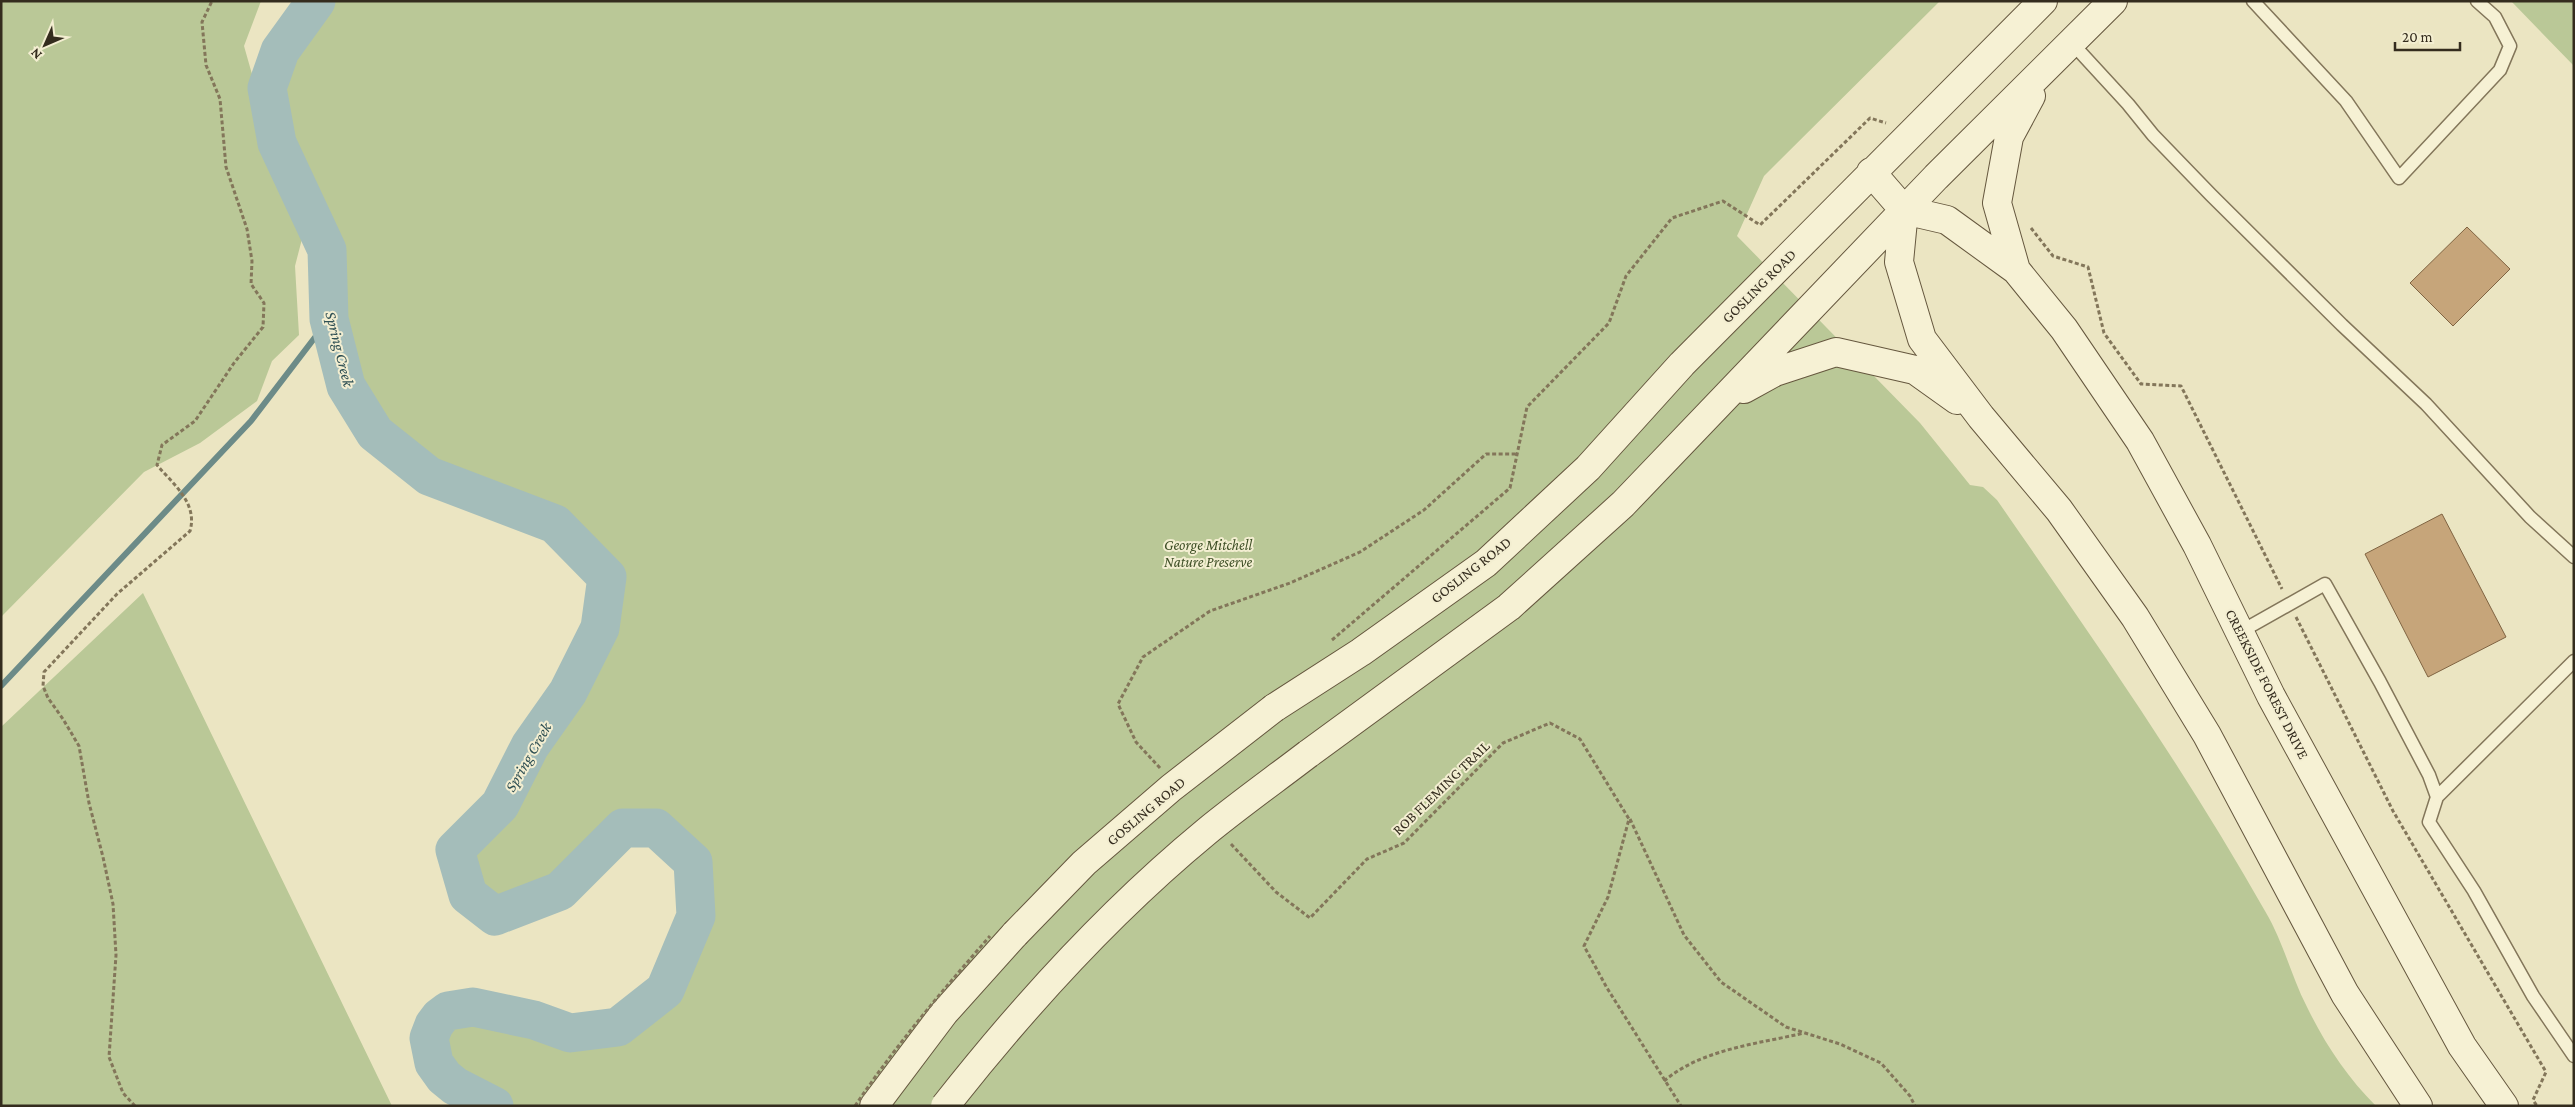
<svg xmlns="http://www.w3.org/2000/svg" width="2575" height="1107" font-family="'Crimson Pro',serif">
<rect width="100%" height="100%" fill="#ebe5c2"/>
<path fill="#bac897" d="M1 1H261L244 46 279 169 303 235 295 266 299 335 272 361 257 401 200 443 144 472 1 617Z
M316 1H1940L1764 176 1737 236 1920 423 1970 485 1983 487 1997 500C2090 634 2184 768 2265 911 2284 943 2291 976 2307 1007 2325 1044 2347 1077 2376 1106H494L455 1086 444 1077 434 1063 429 1038 434 1025 440 1017 448 1011 473 1007 534 1020 570 1033 618 1027 665 990 696 916 693 862 656 828H623L560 891 495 916 468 895 455 850 500 805 530 746 568 692 600 628 607 577 555 524 429 476 375 433 346 386 329 319 327 250 277 143 267 88 280 51Z
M2511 1H2574V66Z
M143 593 392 1106H1V727Z"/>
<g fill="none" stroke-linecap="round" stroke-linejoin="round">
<path stroke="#6c8b88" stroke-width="6" d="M1 686 251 421 329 319"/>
<path stroke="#a4bdba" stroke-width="39" d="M316 1 280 51 267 88 277 143 327 250 329 319 346 386 375 433 429 476 555 524 607 577 600 628 568 692 530 746 500 805 455 850 468 895 495 916 560 891 623 828H656L693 862 696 916 665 990 618 1027 570 1033 534 1020 473 1007 448 1011 440 1017 434 1025 429 1038 434 1063 444 1077 455 1086 494 1106"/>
</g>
<path fill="#c6a57a" stroke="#806442" d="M2467 227 2510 269 2453 326 2410 283Z
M2442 514 2506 637 2428 677 2365 554Z"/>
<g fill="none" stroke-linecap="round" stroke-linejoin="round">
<defs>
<path id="service" d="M2253 1 2346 101 2399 178 2500 70 2510 46 2495 17 2477 1
M2071 42 2128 104 2153 135 2211 195 2342 325 2426 404 2530 517 2574 557
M2240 632 2325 584 2380 682 2429 775 2437 797
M2574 661 2437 797 2429 822 2474 891 2533 996 2574 1056"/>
<path id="secondary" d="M1871 172 1904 210 1947 220 2016 270 2064 329 2140 441 2197 545 2271 696 2462 1046 2504 1106
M1904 210 1899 262 1922 339 1981 417 2059 510 2135 617 2207 735 2345 994 2418 1106
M2016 270 1997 203 2009 137 2031 96
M1744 389 1775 372 1836 352 1915 370 1957 400
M1274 708 1361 652 1486 563 1588 468 1682 364 2043 1
M1308 754 1509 607 1623 504 1936 177 2113 1
M874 1106 944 1013 1015 934"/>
</defs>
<use href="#service" stroke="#83765a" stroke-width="15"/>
<use href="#secondary" stroke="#65573e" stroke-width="30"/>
<path stroke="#83765a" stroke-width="3" stroke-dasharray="4 2.5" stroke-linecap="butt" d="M2031 228 2053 256 2088 267 2104 333 2141 384 2181 386 2282 589
M2296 617 2393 811 2546 1072 2533 1100 2537 1106
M1332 640 1510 488 1527 407 1609 323 1626 276 1672 218 1723 201 1760 225 1870 118 1886 123
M1160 768 1136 742 1118 704 1143 657 1210 611 1290 583 1360 552 1424 510 1486 454H1517
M1630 819 1684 935 1721 982 1786 1027 1840 1044 1881 1063 1910 1096 1915 1106
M1231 844 1276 892 1310 918 1367 859 1404 843 1503 743 1550 723 1580 739 1629 819 1608 897 1584 946 1607 988 1681 1106
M1664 1081C1702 1049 1757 1044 1804 1033
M135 1106 123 1093 109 1057 116 955 113 904 103 857 89 803 79 746 63 719 48 698 43 686 44 672 117 594 190 531C198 503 173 484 157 465L162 445 195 421 234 363 263 327 264 303 251 284 252 261 247 229 226 167 220 99 206 65 202 22 212 1"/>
<use href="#service" stroke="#f6f1d4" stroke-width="12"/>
<use href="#secondary" stroke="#f6f1d4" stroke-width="28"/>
<defs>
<path id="secondary-bridge" d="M1015 934 1084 863 1171 788 1274 708
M945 1106C1022 1008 1109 912 1206 832 1239 805 1274 780 1308 754"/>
</defs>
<use href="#secondary-bridge" stroke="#65573e" stroke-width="30" stroke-linecap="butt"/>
<path stroke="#83765a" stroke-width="3" stroke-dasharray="4 2.5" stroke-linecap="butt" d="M855 1106C896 1045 942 991 990 936"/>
<use href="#secondary-bridge" stroke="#f6f1d4" stroke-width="28"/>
</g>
<g text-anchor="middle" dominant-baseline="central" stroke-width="4" stroke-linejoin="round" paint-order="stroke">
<g font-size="15" fill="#342c1e" stroke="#f3eed1">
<text transform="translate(1759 286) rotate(-45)">GOSLING ROAD</text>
<text transform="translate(1471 570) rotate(-38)">GOSLING ROAD</text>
<text transform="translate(2267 684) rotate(63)">CREEKSIDE FOREST DRIVE</text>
<text transform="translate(1441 788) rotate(-44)">ROB FLEMING TRAIL</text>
<text transform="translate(1146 811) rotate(-40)">GOSLING ROAD</text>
</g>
<g font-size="15" font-style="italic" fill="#3e4f26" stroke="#f3eed1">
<text x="1208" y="545">George Mitchell<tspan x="1208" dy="17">Nature Preserve</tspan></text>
</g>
<g font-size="16" font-style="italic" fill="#2e4f53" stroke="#f3eed1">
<text transform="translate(340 349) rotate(76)">Spring Creek</text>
<text transform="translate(528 757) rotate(-60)">Spring Creek</text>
</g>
</g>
<rect width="2575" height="1107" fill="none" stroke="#342c1e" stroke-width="5"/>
<g transform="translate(45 45) rotate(225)" stroke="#f3eed1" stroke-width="4" paint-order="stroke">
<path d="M0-4L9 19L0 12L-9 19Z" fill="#342c1e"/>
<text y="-8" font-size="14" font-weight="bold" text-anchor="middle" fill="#342c1e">N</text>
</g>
<path d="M2395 42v8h65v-8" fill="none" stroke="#342c1e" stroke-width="2.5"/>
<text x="2402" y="42" font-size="15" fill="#342c1e" stroke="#f3eed1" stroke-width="4" paint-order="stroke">20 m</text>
</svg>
